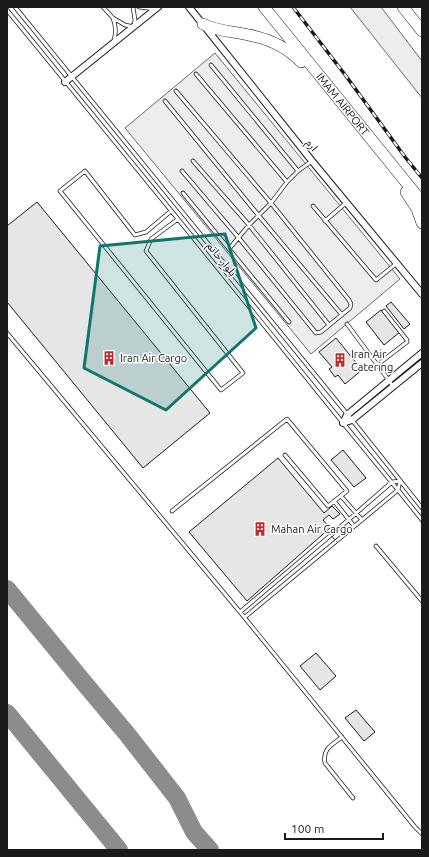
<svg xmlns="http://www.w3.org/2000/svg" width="429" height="857" font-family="Ubuntu,'Noto Sans Arabic',sans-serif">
<rect width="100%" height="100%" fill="#fff"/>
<path fill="#ededed" stroke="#6a6a6a" d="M350 7H381L422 61V98Z
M215 53 400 279 311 354 125 128Z"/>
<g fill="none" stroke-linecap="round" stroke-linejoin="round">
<path stroke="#8c8c8c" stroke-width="18" d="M7 589 85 684 127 734 177 798 194 832 210 850
M7 713 119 850"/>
</g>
<path fill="#e6e6e6" stroke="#1a1a1a" d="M37 202 210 413 143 468 7 302V226Z
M391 302 410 324 404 329 386 306Z
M381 310 400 332 384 345 366 322Z
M336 338 362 370 345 384 338 375 335 377 329 369 332 367 319 352Z
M343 450 366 478 354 487 331 460Z
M278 458 324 513 332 506 340 514 333 519 329 515 323 520 330 528 247 601 189 532Z
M316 653 336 676 320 690 300 666Z
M356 710 375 732 364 741 345 718Z"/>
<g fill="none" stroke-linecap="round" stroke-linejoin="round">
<defs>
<path id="lane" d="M15 7 352 420 422 508
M103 7 113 18
M139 7 154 9
M7 10 178 219 343 423 398 490 422 520
M114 41C116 32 116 27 113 18L125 25 134 27 135 20 133 7
M211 65 298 171
M196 74 287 182
M176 91 271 203 349 300 351 304 350 308 321 332 316 333 238 237 182 171
M165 101 259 216 342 315
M193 161 249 225 329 325
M183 193 289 322
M313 206 376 280 397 263
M171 211 146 232 135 235 85 171 60 191 221 390 243 373 146 251 151 239 178 219
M325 221 347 202
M229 249 249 225 271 203 287 182 298 171 312 161
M347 324 350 328 393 386
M7 333 240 612 415 827 422 834
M377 365 407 342V340L384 311
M341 496 362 520
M334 501 354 526
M172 511 287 419 347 491 328 506 285 455
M376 546 422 601
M240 612 331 535 392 482 400 481 398 490 245 617
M342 737C332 745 322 749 325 763L353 798"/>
<path id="street" d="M189 7 312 161 422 294
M65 82 158 7
M422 353 347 415 343 423 352 420 422 363"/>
<g id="highway">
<path id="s1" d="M264 7 422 202"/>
<path d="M403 7 422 31"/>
<path d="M203 24C219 32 232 31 249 35 269 39 287 47 301 62"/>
<path d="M406 192 417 209 422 223"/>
</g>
</defs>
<use href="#lane" stroke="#1a1a1a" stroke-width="4.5"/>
<use href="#street" stroke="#1a1a1a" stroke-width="8"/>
<use href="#highway" stroke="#1a1a1a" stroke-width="12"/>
<use href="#lane" stroke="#fff" stroke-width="3"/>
<use href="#street" stroke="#fff" stroke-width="6"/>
<use href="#highway" stroke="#fff" stroke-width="11"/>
<defs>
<path id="rail" d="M293 7 346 76 405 157 422 178"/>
</defs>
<use href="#rail" stroke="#1a1a1a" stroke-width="3.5"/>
<use href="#rail" stroke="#fff" stroke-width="2" stroke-dasharray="6" stroke-linecap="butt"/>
<path stroke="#1a1a1a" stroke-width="1" stroke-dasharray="5 2" stroke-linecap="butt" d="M327 531 337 542"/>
</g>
<path fill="#0f766e" fill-opacity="0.2" stroke="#0f766e" stroke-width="3" stroke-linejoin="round" d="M225 234 256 328 166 410 84 368 100 246Z"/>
<defs>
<symbol id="building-bare" viewBox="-9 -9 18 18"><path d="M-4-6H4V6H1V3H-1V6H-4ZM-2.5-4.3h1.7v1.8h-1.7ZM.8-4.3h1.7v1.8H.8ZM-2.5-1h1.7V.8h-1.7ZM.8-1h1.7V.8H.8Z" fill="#c62828" stroke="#fff" stroke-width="2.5" paint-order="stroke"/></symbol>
</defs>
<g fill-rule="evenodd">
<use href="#building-bare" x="99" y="348" width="20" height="20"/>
<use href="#building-bare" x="330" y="350" width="20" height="20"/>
<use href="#building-bare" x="250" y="519" width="20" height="20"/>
</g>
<g text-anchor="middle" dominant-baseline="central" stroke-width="3" stroke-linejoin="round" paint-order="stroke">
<g font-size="11" fill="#1a1a1a" stroke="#fff">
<text stroke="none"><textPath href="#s1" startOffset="125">IMAM AIRPORT</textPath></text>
<text transform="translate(312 145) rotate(51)">ارم</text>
<text transform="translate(222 259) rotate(51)">بلوار خاتم</text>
</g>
<g font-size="11" fill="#1a1a1a" stroke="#fff" text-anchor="start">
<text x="351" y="354">Iran Air<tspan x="351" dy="13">Catering</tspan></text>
<text x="120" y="358">Iran Air Cargo</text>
<text x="271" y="529">Mahan Air Cargo</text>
</g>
</g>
<rect width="429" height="857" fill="none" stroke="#1a1a1a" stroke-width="16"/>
<path d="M285 833v6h98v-6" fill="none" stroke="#1a1a1a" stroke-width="2"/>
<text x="291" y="833" font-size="12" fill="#1a1a1a" stroke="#ffffff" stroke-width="3" paint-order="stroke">100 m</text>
</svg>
